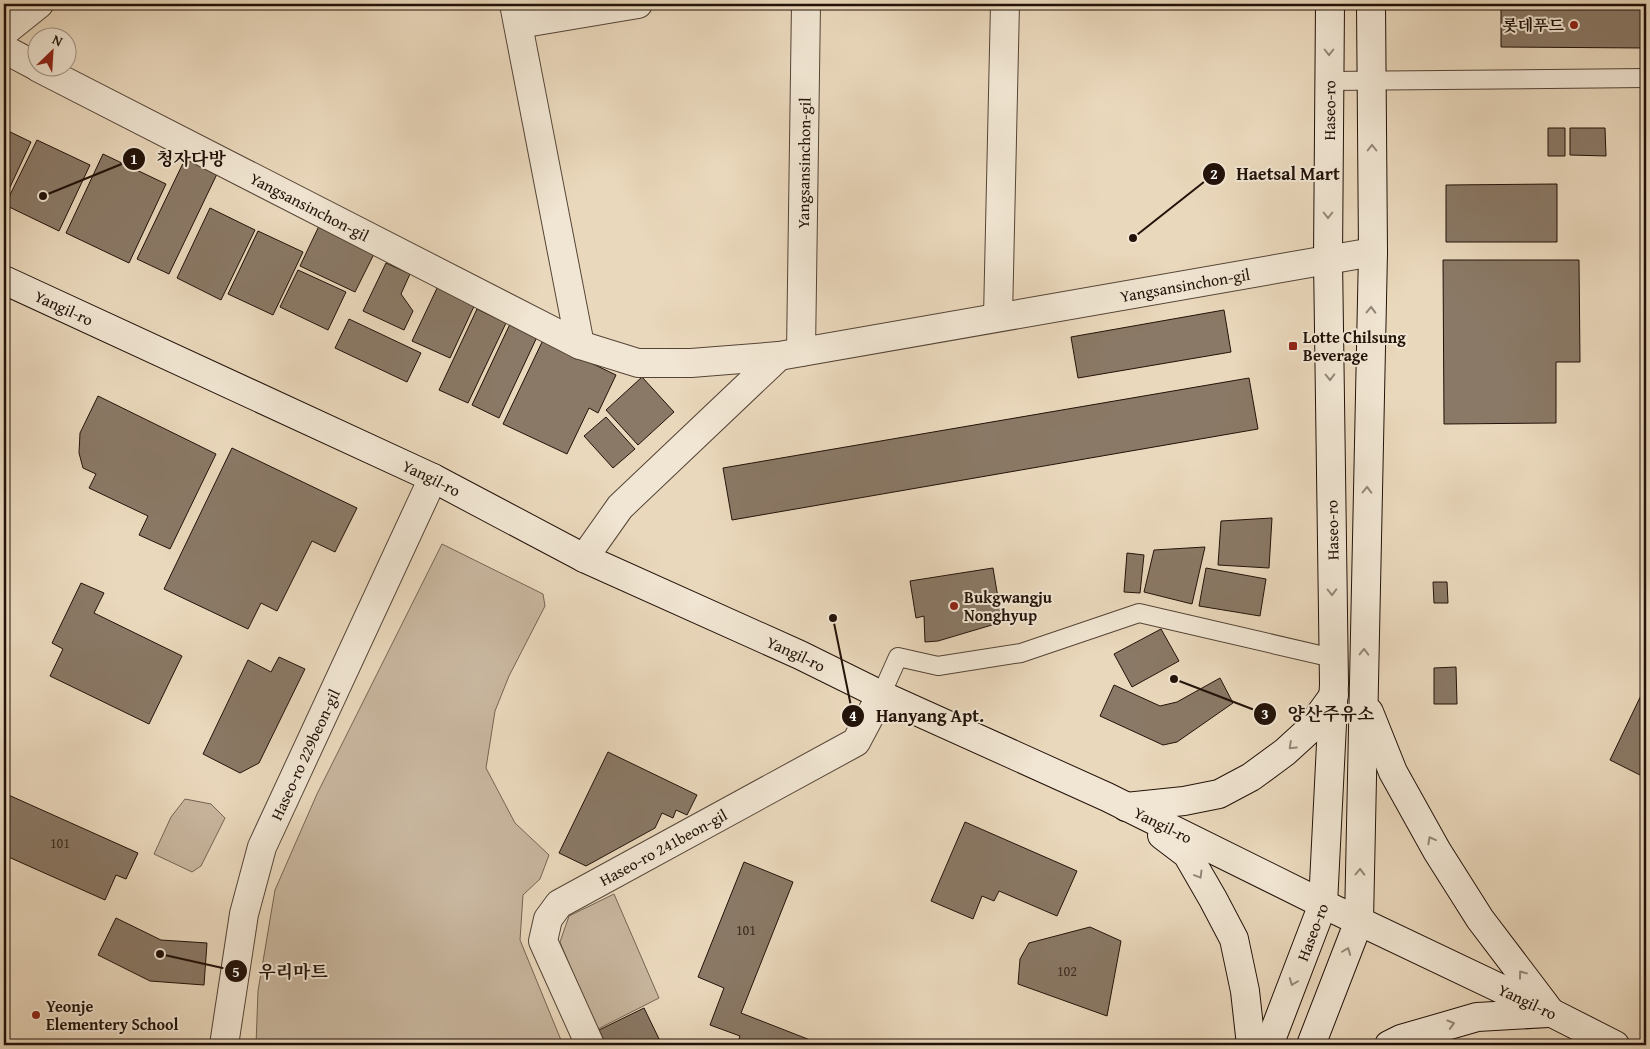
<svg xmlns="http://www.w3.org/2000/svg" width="1650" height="1049" font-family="'Gentium Book Plus','Noto Serif KR',serif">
<rect width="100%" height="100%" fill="#ead8bc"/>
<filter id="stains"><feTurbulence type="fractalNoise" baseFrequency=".004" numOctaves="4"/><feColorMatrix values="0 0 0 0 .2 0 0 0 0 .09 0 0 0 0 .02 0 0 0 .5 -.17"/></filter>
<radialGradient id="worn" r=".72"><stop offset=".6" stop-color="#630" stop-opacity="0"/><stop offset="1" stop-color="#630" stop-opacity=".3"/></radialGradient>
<path fill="#c8b69e" stroke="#756454" d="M442 544 543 594 545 606 509 676 495 711 486 768 515 823 549 855 540 879 523 895 520 940 563 1045H256L258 991 275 890 317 794Z
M185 799 211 804 225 818 201 866 192 872 154 854 171 817Z
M614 894 659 998 596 1030 560 942 569 916Z"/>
<path fill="#8a7966" stroke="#221209" d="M1501 4H1646V48L1501 47Z
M1548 128H1565V156H1548Z
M1570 128H1605L1606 156 1570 155Z
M4 129 31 142 4 200Z
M37 140 90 165 59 231 5 205Z
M103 154 166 184 129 263 66 233Z
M185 159 217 174 169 274 137 259Z
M1557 184V242H1446V185Z
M210 208 255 230 221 300 177 278Z
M319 226 375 252 355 292 300 266Z
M258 231 303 252 273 315 228 294Z
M1443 260H1579L1580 362H1556V423L1444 424Z
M386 263 410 274 401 294 413 311 404 330 363 311Z
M298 270 346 292 328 330 280 307Z
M439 284 476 302 450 358 412 341Z
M477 309 506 323 468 403 439 390Z
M1224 310 1231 352 1078 378 1071 337Z
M349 319 421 353 407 382 335 348Z
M510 324 537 337 499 418 472 405Z
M543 340 616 375 598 413 589 408 567 454 503 424Z
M642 377 674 412 638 445 606 410Z
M1249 378 1258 429 732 520 723 468Z
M98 396 216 454 170 549 139 535 148 516 89 488 96 474 83 468 79 453 80 433Z
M606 417 635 449 613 468 584 436Z
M232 448 357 508 335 552 312 541 277 611 261 603 248 629 164 589Z
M1272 518 1269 568 1218 565 1221 521Z
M1205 547 1192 604 1144 592 1154 550Z
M1127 553 1144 555 1140 593 1124 592Z
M993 568 1002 622 938 641 925 642 924 616 916 618 910 581Z
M1206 568 1266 579 1260 616 1199 606Z
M1433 582H1447L1448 603H1434Z
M81 583 104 593 94 613 182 656 149 724 50 676 63 649 52 643Z
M1161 629 1179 661 1132 687 1114 654Z
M279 657 305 669 259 763 240 773 203 754 248 660 271 672Z
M1456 667 1457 704H1434V668Z
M1220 678 1233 703 1177 742 1163 745 1100 716 1114 685 1160 706 1177 702Z
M1646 685V778L1610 760Z
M608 752 697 795 687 815 676 810 673 818 662 813 655 828 586 866 559 853Z
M4 793 138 853 126 879 116 875 105 900 4 855Z
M965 822 1077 871 1057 916 999 891 994 901 982 896 973 919 931 901Z
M744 862 793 882 741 1013 823 1045H737L740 1036 710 1025 724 988 698 977Z
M116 918 161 940 207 943 204 985 150 981 98 955Z
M1090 927 1121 941 1107 1016 1018 984 1020 959 1029 943Z
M644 1008 662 1045H606L599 1030Z"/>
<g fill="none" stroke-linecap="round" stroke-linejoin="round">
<defs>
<path id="lane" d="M1329 81 1646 78
M881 695 898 657 938 666 1021 653 1139 613 1333 658"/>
<g id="street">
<path d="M514 4 580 345"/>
<path d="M519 24 638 4"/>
<path d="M4 32 39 4"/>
<path d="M4 49 38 67"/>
<path id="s1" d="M39 68 580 345 638 363H691L779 356 1373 252"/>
<path d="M998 317 1005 4"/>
<path id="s2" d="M801 352 806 4"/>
<path d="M584 558 620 507 779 356"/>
<path id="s3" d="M224 1045 244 914 262 847 433 478"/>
<path id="s4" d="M590 1045 543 941 548 919 559 904 856 742 881 695"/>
</g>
<g id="secondary">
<path id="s5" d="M4 280 433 478 584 558 800 655 881 695 1107 797 1323 904 1552 1013 1615 1045"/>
<path d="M1369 712 1393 772 1437 851 1480 919 1549 1010"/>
<path d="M1126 807 1184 801 1219 794 1251 777 1285 752 1308 731 1334 695"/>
<path d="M1162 835 1187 854 1213 899 1234 939 1245 991 1251 1045"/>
<path id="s6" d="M1269 1045 1323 904 1334 684 1328 259 1330 4"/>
<path d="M1311 1045 1359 921 1373 252 1371 4"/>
<path d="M1389 1045 1401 1039 1477 1017 1548 1013"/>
</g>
</defs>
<use href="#lane" stroke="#544436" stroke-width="20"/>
<use href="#street" stroke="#544436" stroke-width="30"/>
<use href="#secondary" stroke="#221209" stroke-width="30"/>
<use href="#lane" stroke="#f1e6d3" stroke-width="18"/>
<use href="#street" stroke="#f1e6d3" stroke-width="28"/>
<use href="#secondary" stroke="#f1e6d3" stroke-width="28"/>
</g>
<defs><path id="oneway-chevron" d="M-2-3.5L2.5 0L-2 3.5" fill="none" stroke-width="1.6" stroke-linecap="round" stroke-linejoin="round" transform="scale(1.25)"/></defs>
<g stroke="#948778">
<use href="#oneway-chevron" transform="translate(1329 52) rotate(90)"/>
<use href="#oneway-chevron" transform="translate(1372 148) rotate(-90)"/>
<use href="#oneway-chevron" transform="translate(1328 215) rotate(90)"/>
<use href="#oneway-chevron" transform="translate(1371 310) rotate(-89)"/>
<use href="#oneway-chevron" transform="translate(1330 377) rotate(89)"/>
<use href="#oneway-chevron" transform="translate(1367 490) rotate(-89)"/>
<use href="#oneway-chevron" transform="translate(1332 592) rotate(89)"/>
<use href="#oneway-chevron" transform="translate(1364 652) rotate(-89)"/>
<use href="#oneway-chevron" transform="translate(1292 746) rotate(137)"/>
<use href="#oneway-chevron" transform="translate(1431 840) rotate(-119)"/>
<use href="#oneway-chevron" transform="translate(1360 872) rotate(-89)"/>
<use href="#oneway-chevron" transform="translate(1199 875) rotate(59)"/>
<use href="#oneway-chevron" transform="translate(1347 951) rotate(-69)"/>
<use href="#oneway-chevron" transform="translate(1522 974) rotate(-127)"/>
<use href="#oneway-chevron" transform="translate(1293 982) rotate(111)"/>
<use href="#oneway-chevron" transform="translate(1451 1024) rotate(-16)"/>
</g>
<g fill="#8f2418" stroke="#f1e6d3" stroke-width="2">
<circle cx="1574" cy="25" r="5"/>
<rect x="1288" y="341" width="10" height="10" rx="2.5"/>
<circle cx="954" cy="606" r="5"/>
<circle cx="36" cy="1015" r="5"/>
</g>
<g text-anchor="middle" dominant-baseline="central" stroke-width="4" stroke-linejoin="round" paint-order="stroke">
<g font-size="14" fill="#3c2c20">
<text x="60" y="843">101</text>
<text x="746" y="930">101</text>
<text x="1067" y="971">102</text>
</g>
<g font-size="16" font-weight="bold" fill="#221209" stroke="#f1e6d3" text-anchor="start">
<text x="1564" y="25" text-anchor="end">롯데푸드</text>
<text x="1303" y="337">Lotte Chilsung<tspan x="1303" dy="18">Beverage</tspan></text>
<text x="964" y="597">Bukgwangju<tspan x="964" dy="18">Nonghyup</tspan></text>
<text x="46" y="1006">Yeonje<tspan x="46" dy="18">Elementery School</tspan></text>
</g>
<g font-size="16" fill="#221209" stroke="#f1e6d3">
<text stroke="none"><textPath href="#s6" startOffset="945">Haseo-ro</textPath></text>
<text stroke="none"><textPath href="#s2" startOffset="189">Yangsansinchon-gil</textPath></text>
<text stroke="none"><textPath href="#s1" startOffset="304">Yangsansinchon-gil</textPath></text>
<text stroke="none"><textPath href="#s1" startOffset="1222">Yangsansinchon-gil</textPath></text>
<text stroke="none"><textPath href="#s5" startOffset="66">Yangil-ro</textPath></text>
<text stroke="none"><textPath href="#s5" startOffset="471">Yangil-ro</textPath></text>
<text transform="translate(1332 530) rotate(-91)">Haseo-ro</text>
<text stroke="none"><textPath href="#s5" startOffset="876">Yangil-ro</textPath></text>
<text stroke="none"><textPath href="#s3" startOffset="304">Haseo-ro 229beon-gil</textPath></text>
<text stroke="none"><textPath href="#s5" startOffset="1281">Yangil-ro</textPath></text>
<text stroke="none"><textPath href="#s4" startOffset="274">Haseo-ro 241beon-gil</textPath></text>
<text stroke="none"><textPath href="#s6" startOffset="121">Haseo-ro</textPath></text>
<text stroke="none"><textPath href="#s5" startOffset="1686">Yangil-ro</textPath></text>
</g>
</g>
<path fill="none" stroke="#221209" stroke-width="2" d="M43 196L134 159M1133 238L1214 174M1174 679L1265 714M833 618L853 716M160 954L236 971"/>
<g fill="#221209" stroke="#f1e6d3" stroke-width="2">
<circle cx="43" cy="196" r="5"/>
<circle cx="1133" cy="238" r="5"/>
<circle cx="1174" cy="679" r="5"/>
<circle cx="833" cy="618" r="5"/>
<circle cx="160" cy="954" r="5"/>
<circle cx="134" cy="159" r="12"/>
<circle cx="1214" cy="174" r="12"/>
<circle cx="1265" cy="714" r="12"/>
<circle cx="853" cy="716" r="12"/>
<circle cx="236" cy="971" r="12"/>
</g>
<g font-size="15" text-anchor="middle" font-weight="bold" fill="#fff">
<text x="134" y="164">1</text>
<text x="1214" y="179">2</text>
<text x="1265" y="719">3</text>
<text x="853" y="721">4</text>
<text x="236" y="977">5</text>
</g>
<g font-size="18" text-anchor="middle" font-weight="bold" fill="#221209" stroke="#f1e6d3" stroke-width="4" stroke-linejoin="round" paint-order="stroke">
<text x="191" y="165">청자다방</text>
<text x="1288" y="180">Haetsal Mart</text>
<text x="1331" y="720">양산주유소</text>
<text x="930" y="722">Hanyang Apt.</text>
<text x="293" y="978">우리마트</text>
</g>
<rect width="1650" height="1049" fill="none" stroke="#ead8bc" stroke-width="20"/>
<rect x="5" y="5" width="1640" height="1039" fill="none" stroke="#221209" stroke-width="2.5"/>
<rect x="10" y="10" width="1630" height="1029" fill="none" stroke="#221209"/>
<g transform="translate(52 52) rotate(25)"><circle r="24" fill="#f1e6d3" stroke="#9e9182"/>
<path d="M0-4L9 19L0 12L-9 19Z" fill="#8f2418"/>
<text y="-8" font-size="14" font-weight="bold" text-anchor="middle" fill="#221209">N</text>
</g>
<rect width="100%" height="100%" filter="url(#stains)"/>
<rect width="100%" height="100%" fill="url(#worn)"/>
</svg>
